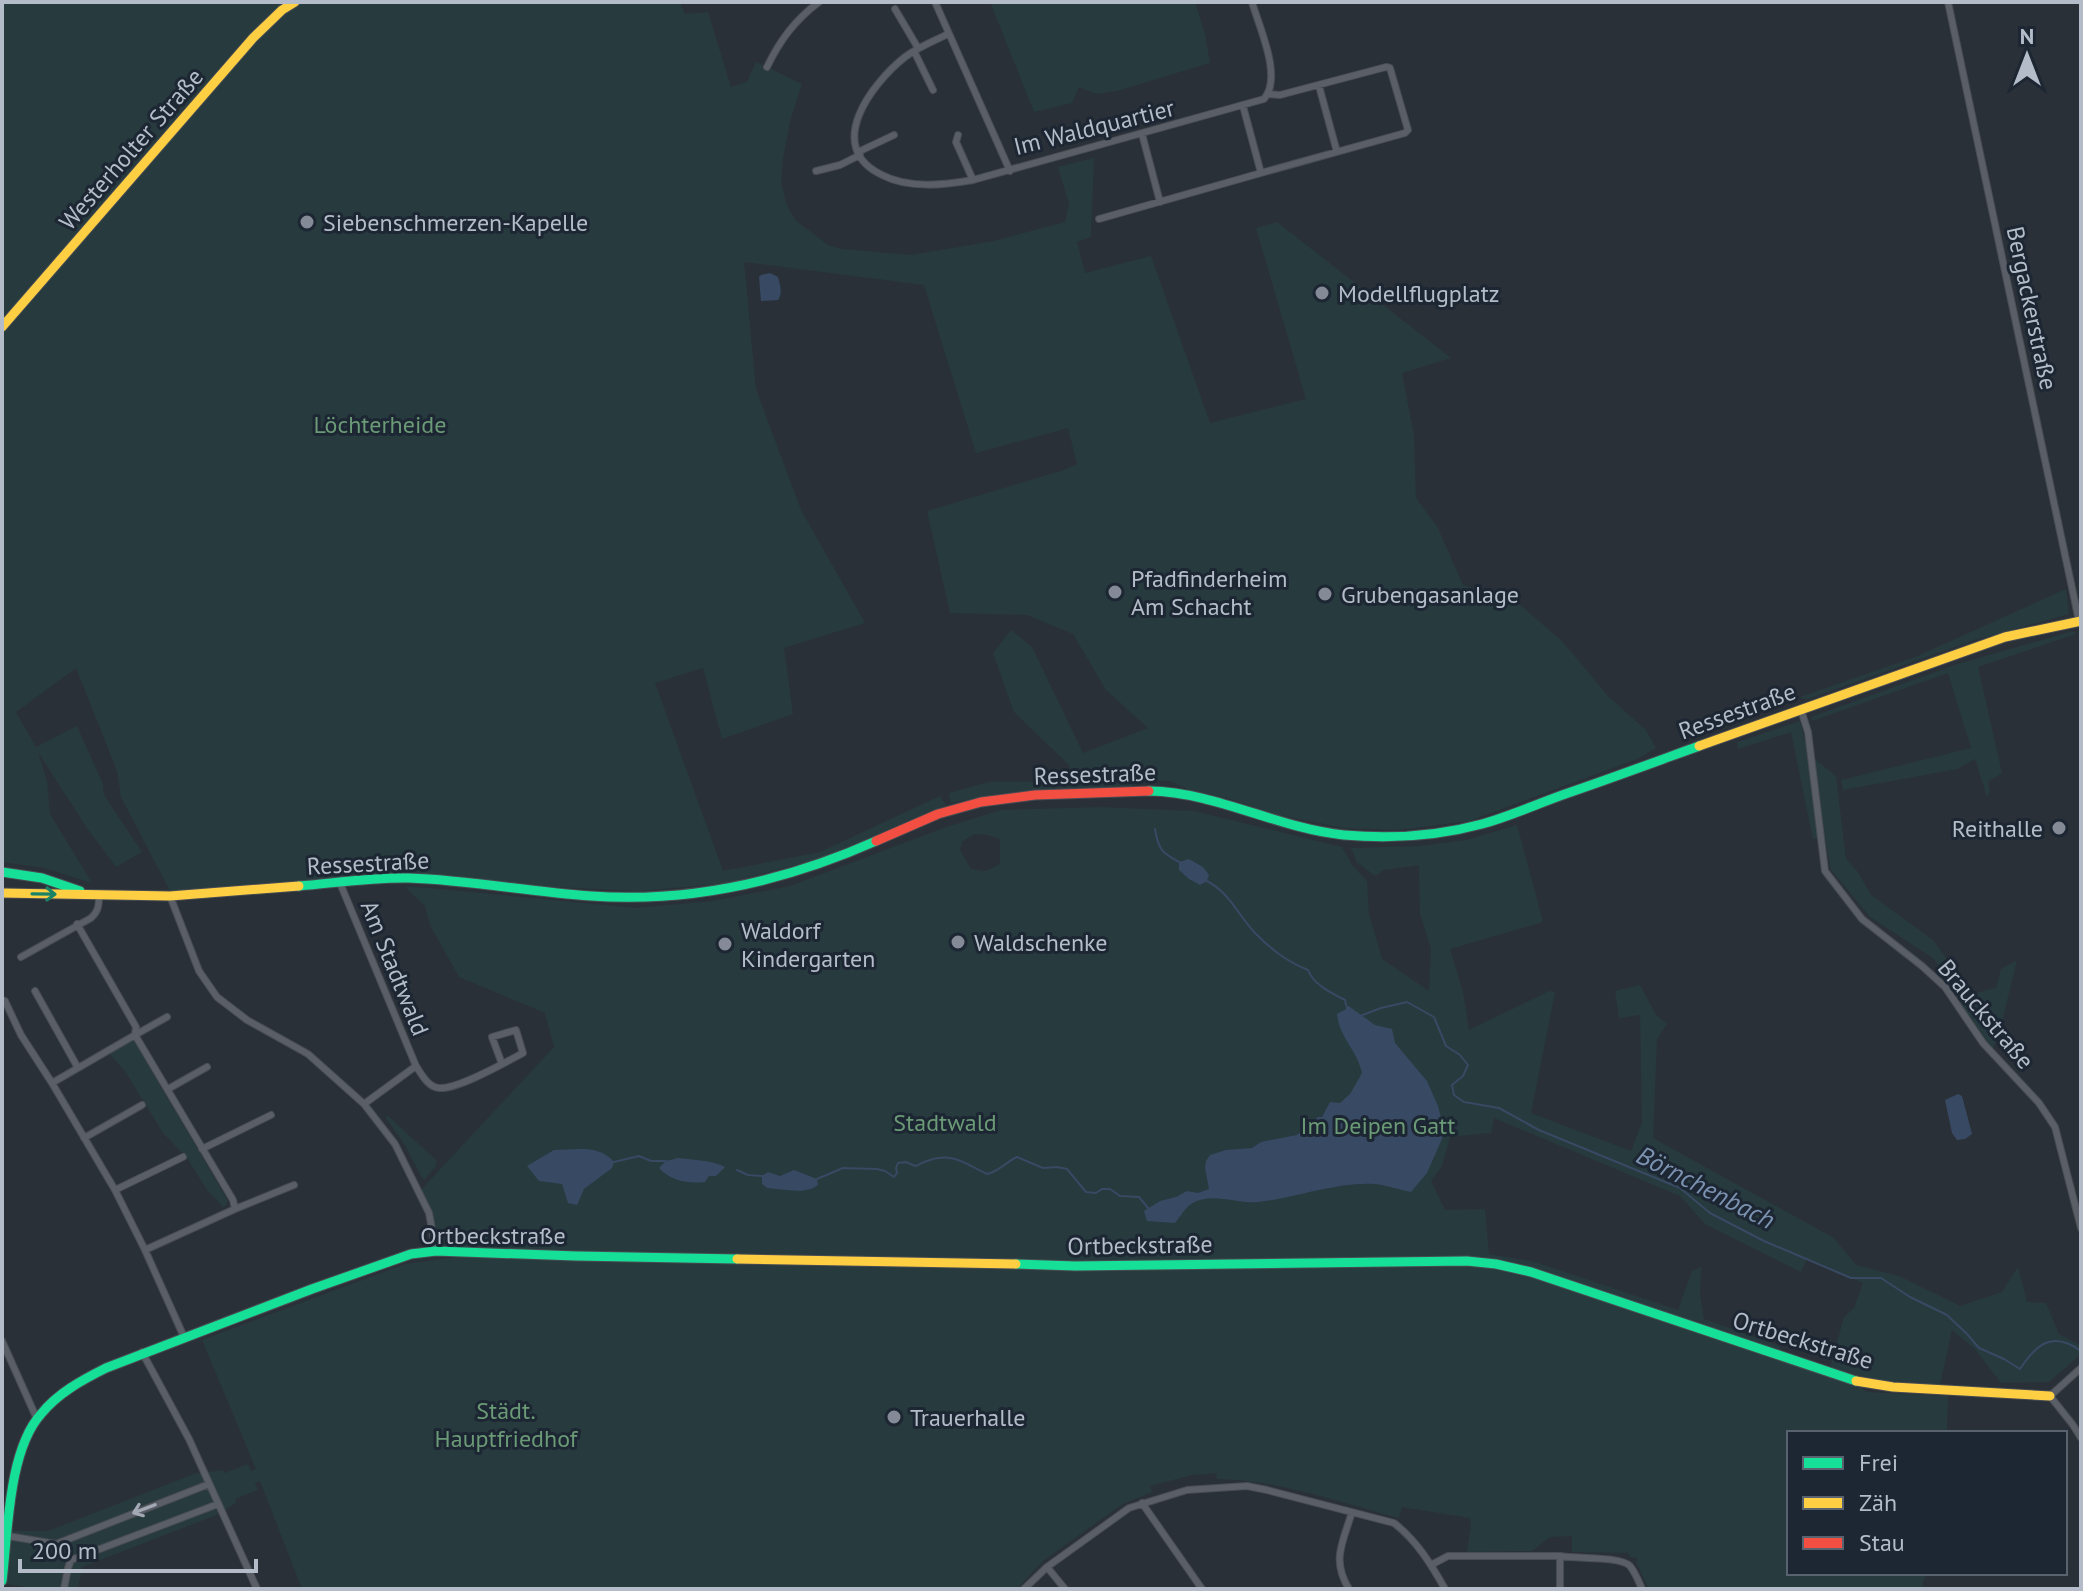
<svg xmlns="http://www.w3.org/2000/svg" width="2083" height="1591" font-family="'PT Sans',sans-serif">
<rect width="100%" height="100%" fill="#2a3038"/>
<path fill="#273a3e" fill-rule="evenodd" d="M2 2H680L685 14 708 12 731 87 747 82 756 62 802 84 790 121 783 159 781 182 786 203 795 220 828 245 842 249 911 255 994 241 1065 222 1069 204 1058 167 1094 158 1091 237 1077 242 1085 273 1151 256 1210 423 1306 399 1256 228 1277 222 1451 358 1402 373 1414 436 1416 498 1438 528 1463 585 1518 603 1562 641 1608 696 1646 730 1656 748 1637 759 1469 821 1398 830 1344 828 1274 814 1230 799 1189 790 1170 781 1148 780 1131 786 997 794 951 803 949 793 988 782 1070 781 1069 765 1014 712 993 653 1011 630 1032 647 1083 753 1148 728 1106 690 1073 634 1027 615 950 613 927 511 1064 470 1077 464 1068 428 976 453 924 285 744 262 756 389 801 510 865 623 784 648 793 714 722 739 703 668 655 683 723 871 820 852 940 796 946 805 822 858 727 883 641 891 531 886 393 873 171 893 121 797 117 771 76 668 16 712 36 747 77 726 103 784 104 795 142 852 116 867 87 828 38 752 47 781 50 814 92 883 44 868 2 862Z
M990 2H1195L1205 34 1210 63 1117 91 1096 94 1079 87 1072 103 1034 112Z
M2066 589 2069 614 1978 639 1805 700 1800 697 1915 657Z
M2073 631 2076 634 1978 667 2002 773 1988 782 1990 792 1987 797 1975 759 1957 769 1843 790 1841 780 1971 748 1948 673 1812 721 1811 717 1957 664Z
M1800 721 1808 754 1836 776 1846 859 1857 871 1871 895 1933 940 1971 993 1963 996 1996 988 2001 969 2017 960 1999 1034 1991 1052 1953 999 1961 996 1933 958 1870 917 1831 870 1825 838 1813 839 1791 732 1738 749 1737 742Z
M1098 807 1194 811 1342 847 1352 865 1367 881 1369 914 1382 959 1429 991 1431 948 1420 914 1419 865 1384 870 1375 876 1357 862 1351 848 1420 846 1466 840 1517 825 1543 922 1450 949 1463 992 1469 1030 1549 991 1555 992 1531 1113 1631 1151 1642 1122 1640 1015 1619 1018 1615 991 1640 985 1656 1015 1667 1024 1657 1039 1653 1138 1834 1238 1856 1265 1899 1276 1960 1306 2002 1292 2018 1267 2027 1302 2046 1303 2059 1334 2081 1346V1354L2049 1382 2001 1383 1975 1349 1952 1330 1939 1390 1893 1387 1829 1370 1844 1317 1854 1308 1863 1283 1807 1259 1801 1272 1705 1224 1680 1196 1494 1118 1491 1133 1450 1137 1442 1166 1431 1181 1445 1210 1485 1209 1489 1254 1535 1262 1678 1310 1692 1271 1701 1267 1700 1293 1704 1319 1780 1346 1779 1358 1852 1381 1867 1392 1948 1396 1947 1433H1789V1573H1927L1922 1584 1926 1589H1649L1636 1562 1638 1558 1630 1557 1628 1553 1572 1552V1536L1550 1537 1532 1551 1467 1552 1471 1526 1470 1518 1402 1507 1399 1518C1339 1502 1279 1480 1217 1479L1216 1473 1192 1475 1150 1486 1152 1492 1121 1505 1043 1561 1017 1589H302L260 1481 255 1483 258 1490 235 1499 236 1503 214 1516 82 1567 78 1589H37L2 1583V1531H48L194 1474 223 1470 225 1473 248 1464 251 1471 256 1469 202 1340 405 1264 466 1256 1078 1264 445 1249 419 1192 554 1047 545 1013 459 977 430 925 425 906 405 887 429 888 635 908 713 901 790 886 946 827 1001 810ZM974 834 987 835 1000 839V864L986 871 971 869 960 850 962 842Z
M131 1041H134L228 1201 224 1208 207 1190 187 1158 163 1133 125 1071 109 1053Z
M387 1115 436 1160V1166L425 1179 422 1178 406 1147 386 1118Z"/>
<path fill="#384963" d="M770 273 778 277C780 285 783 293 778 300L761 301 759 277 761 275Z
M1189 859 1203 867 1209 875 1207 881 1200 885 1189 879 1179 870V862Z
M1346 1005 1350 1007 1375 1025 1392 1029 1395 1043 1427 1081 1438 1106 1445 1132 1427 1173 1411 1192C1399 1190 1387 1185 1375 1184 1335 1182 1297 1198 1258 1202 1236 1204 1212 1191 1191 1204 1185 1208 1180 1217 1175 1223L1147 1221 1144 1211 1160 1201 1176 1197 1187 1191 1198 1193 1209 1189 1205 1168 1206 1161 1210 1155 1226 1150 1252 1148 1261 1142 1297 1135 1318 1117H1322L1330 1102 1340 1103 1350 1094 1362 1073C1360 1066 1358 1059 1354 1053 1346 1039 1339 1031 1337 1014L1346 1009Z
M1958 1094 1962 1096 1972 1134 1965 1139 1957 1140 1952 1133 1945 1100Z
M554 1150C575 1150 599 1144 614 1162L612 1168 584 1189 577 1205 568 1203 562 1184 539 1181 527 1166Z
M678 1158C694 1160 712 1160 725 1167L716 1176H709L705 1182C688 1184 671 1181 659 1168L666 1161Z
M794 1170 817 1179 818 1185C806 1195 783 1189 767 1188L762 1184V1176L768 1172 780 1176Z"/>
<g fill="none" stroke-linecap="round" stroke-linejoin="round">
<path stroke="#384963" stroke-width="2" d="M1155 829C1158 849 1162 853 1179 862
M1207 881C1231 894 1237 914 1255 933 1272 950 1286 961 1308 970 1313 984 1331 993 1345 1000L1346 1005
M1360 1016 1381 1008 1407 1002 1434 1017 1446 1046 1460 1055 1468 1065 1463 1076 1452 1085 1454 1095 1464 1102 1499 1108 1539 1130 1680 1188 1710 1213 1764 1241 1851 1278H1881L1910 1297 1947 1315 1967 1334 1979 1348 2004 1359 2020 1369C2037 1343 2053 1331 2081 1351
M614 1162 639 1156 651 1161H666
M737 1170 748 1175 762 1176
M817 1179 843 1168 877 1169 885 1171 894 1177 897 1173 896 1168 898 1163 906 1162 915 1166C919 1165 922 1162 927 1161 951 1151 966 1164 987 1174 998 1172 1006 1162 1017 1157L1043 1168 1057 1167 1067 1169 1086 1192 1096 1193 1102 1189H1110L1120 1196 1139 1197 1148 1208"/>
<defs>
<path id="street" d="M935 2 1010 171
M1948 2 2079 621
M895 9 918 48
M948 34C934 41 918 47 905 57 872 83 823 147 882 175 909 189 944 185 973 180L1264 99C1283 77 1259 27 1252 2
M914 51 933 90
M767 67C780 40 795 20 819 2
M1319 86 1337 152
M1142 134 1160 202
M958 135 956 142 973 180
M858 152 894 135
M816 171 840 165 860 155
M1261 173 1405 133 1408 130 1390 68 1386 67 1280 95 1268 94
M1099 219 1261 173 1243 106
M1801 710 1808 732 1825 871 1862 919 1922 966 1945 987 1983 1043 2039 1103 2055 1127 2081 1228
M340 883 416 1066C422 1075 428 1087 439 1088 457 1090 506 1062 523 1053L516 1030 492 1037 502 1064
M170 896 199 971 217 997 247 1020 308 1054 364 1104 395 1144 429 1213 436 1251
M77 924 136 1027 135 1035 167 1017
M21 957 91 918C99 911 99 904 99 894
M35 991 78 1068
M2 1000 5 1001 21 1035 52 1083 115 1190 145 1250 184 1337
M52 1083 135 1035 233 1200 235 1209 145 1250
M168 1089 207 1067
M364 1104 416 1066
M84 1138 142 1105
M202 1149 271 1115
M115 1190 183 1157
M235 1209 294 1185
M2 1341 37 1419
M142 1352 189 1439 257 1589
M2081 1368 2050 1396 2073 1425 2081 1438
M1142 1503 1202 1589
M8 1536 56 1544 209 1484
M1560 1556V1589
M1431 1565 1448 1556H1560C1577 1559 1620 1556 1630 1566 1635 1572 1639 1582 1642 1589
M1047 1567 1065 1589
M64 1589 68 1568 71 1560 218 1504
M1024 1589 1047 1567 1129 1508 1187 1490 1247 1486 1267 1490 1394 1523C1417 1541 1431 1564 1445 1589
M1349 1589C1331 1560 1343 1542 1352 1512"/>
<path id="fast" d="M1149 791C1217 792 1276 828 1344 835 1389 839 1438 836 1482 824 1511 816 1539 803 1568 793 1612 778 1655 762 1699 746
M2 872 42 878 80 891
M299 886C335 883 373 877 409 878 470 880 530 892 591 896 690 903 786 881 876 841
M1016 1264 1075 1266 1467 1261 1496 1264 1531 1272 1856 1381
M2 1581C8 1533 8 1451 41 1414 58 1393 82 1380 106 1368L312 1289 411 1254 436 1251 576 1256 737 1259"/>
<path id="slow" d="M2 327 253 38 282 10 295 2
M1699 746 2005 637 2081 621
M2 893 170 896 299 886
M737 1259 1016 1264
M1856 1381 1893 1387 2050 1396"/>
<path id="jam" d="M876 841 938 814 981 802 1035 795 1149 791"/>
</defs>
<use href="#street" stroke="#484c53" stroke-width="8"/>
<use href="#fast" stroke="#484c53" stroke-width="11"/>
<use href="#slow" stroke="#484c53" stroke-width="11"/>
<use href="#jam" stroke="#484c53" stroke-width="11"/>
<use href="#street" stroke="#5a5e66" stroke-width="6"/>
<use href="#fast" stroke="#16e098" stroke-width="9"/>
<use href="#slow" stroke="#ffcf43" stroke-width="9"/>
<use href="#jam" stroke="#f24e42" stroke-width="9"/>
</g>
<defs><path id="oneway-shaft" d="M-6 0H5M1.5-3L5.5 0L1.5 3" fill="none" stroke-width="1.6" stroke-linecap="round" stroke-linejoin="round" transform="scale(2)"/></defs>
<use stroke="#1a8366" href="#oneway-shaft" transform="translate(44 894) rotate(1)"/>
<use stroke="#a2a9b5" href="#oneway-shaft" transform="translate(144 1509) rotate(159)"/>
<g fill="#848b96" stroke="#1d2633" stroke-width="3">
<circle cx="307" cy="222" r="8"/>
<circle cx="1322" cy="293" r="8"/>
<circle cx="1115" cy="592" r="8"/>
<circle cx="1325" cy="594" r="8"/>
<circle cx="2059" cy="828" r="8"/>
<circle cx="958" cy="942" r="8"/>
<circle cx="725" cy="944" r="8"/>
<circle cx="894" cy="1417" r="8"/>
</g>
<g text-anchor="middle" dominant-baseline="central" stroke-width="6" stroke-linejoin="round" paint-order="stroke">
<g font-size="24" fill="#b4bcc9" stroke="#1d2633">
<text transform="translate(1094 127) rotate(-14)">Im Waldquartier</text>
<text transform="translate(131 149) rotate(-49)">Westerholter Straße</text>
<text transform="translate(2032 308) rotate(78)">Bergackerstraße</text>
<text transform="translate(1737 711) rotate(-20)">Ressestraße</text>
<text transform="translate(1095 774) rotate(-2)">Ressestraße</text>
<text transform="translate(368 863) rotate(-3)">Ressestraße</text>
<text transform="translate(395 968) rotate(68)">Am Stadtwald</text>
<text transform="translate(1986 1014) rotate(50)">Brauckstraße</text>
<text x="493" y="1235">Ortbeckstraße</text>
<text transform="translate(1140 1245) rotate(-1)">Ortbeckstraße</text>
<text transform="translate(1803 1340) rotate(17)">Ortbeckstraße</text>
</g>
<g font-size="24" fill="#b4bcc9" stroke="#1d2633" text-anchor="start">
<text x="323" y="222">Siebenschmerzen-Kapelle</text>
<text x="1338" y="293">Modellflugplatz</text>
<text x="1131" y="578">Pfadfinderheim<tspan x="1131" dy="28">Am Schacht</tspan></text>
<text x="1341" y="594">Grubengasanlage</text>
<text x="2043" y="828" text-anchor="end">Reithalle</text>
<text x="741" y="930">Waldorf<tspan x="741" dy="28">Kindergarten</tspan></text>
<text x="974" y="942">Waldschenke</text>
<text x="910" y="1417">Trauerhalle</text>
</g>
<g font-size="24" fill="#6b9a76" stroke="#1d2633">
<text x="380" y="424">Löchterheide</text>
<text x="945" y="1122">Stadtwald</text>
<text x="1378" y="1125">Im Deipen Gatt</text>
<text x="506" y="1410">Städt.<tspan x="506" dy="28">Hauptfriedhof</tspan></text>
</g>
<g font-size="26" font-style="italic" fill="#7c92b1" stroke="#1d2633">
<text transform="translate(1706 1187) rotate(27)">Börnchenbach</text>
</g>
</g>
<rect width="2083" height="1591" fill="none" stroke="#b4bcc9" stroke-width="8"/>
<rect x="1787" y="1431" width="280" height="144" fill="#1d2633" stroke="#59626f" stroke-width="2"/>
<rect x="1803" y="1457" width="40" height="12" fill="#16e098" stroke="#59626f" stroke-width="2"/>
<text x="1859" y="1471" font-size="24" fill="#b4bcc9">Frei</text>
<rect x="1803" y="1497" width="40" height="12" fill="#ffcf43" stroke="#59626f" stroke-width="2"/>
<text x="1859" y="1511" font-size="24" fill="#b4bcc9">Zäh</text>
<rect x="1803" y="1537" width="40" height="12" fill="#f24e42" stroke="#59626f" stroke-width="2"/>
<text x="1859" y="1551" font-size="24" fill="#b4bcc9">Stau</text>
<g transform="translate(2027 56)" stroke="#1d2633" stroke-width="6" paint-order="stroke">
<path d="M0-6L14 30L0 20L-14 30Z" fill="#b4bcc9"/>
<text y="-12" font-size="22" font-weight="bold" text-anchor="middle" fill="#b4bcc9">N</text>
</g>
<path d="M20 1559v12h236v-12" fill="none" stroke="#b4bcc9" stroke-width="4"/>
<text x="32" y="1559" font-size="24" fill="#b4bcc9" stroke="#1d2633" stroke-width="6" paint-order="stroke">200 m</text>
</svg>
